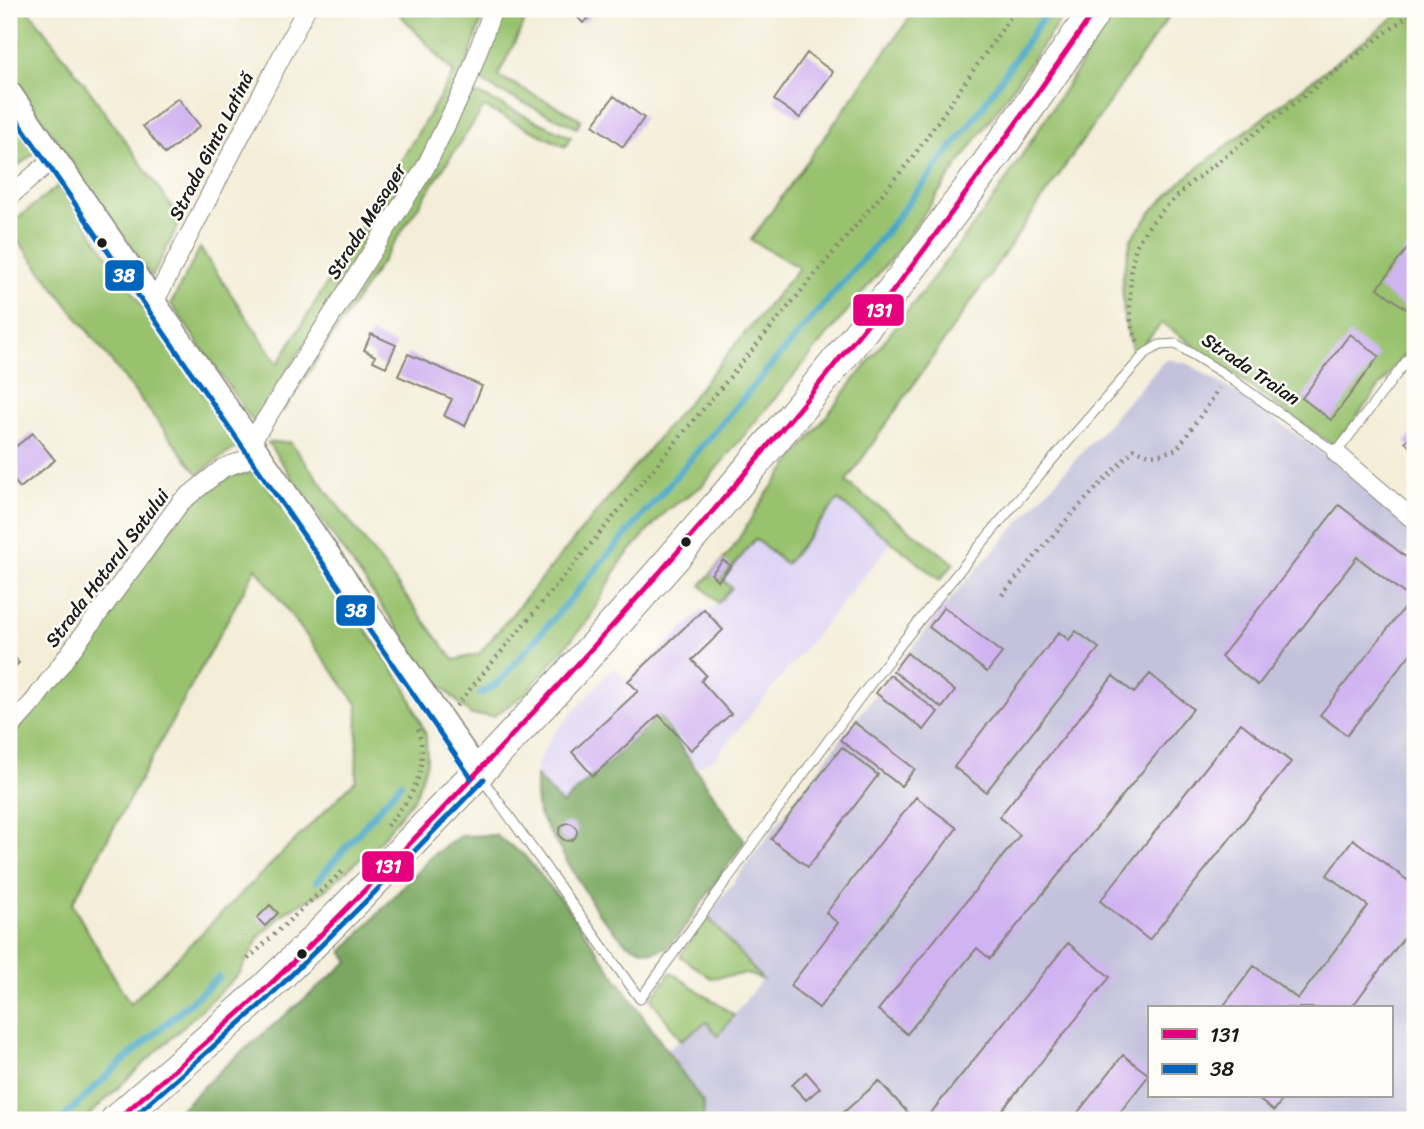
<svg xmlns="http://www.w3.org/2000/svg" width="1424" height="1129" font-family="Sriracha,sans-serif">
<rect width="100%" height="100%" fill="#fdfcf7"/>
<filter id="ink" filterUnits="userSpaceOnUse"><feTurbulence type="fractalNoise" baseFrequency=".0143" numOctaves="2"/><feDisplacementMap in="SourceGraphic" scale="14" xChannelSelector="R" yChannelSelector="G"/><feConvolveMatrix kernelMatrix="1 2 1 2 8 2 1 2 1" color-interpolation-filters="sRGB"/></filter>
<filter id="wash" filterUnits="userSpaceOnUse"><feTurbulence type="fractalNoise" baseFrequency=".00686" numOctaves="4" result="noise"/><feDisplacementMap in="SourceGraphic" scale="28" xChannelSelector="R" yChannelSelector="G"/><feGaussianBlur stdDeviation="1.57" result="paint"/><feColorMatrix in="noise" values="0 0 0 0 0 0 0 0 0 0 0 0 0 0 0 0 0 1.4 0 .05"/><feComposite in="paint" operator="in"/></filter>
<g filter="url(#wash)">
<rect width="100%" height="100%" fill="#f4eed9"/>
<path fill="#ded5f5" d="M838 500 892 542 715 758 697 767 659 715 561 804 536 776 538 763 553 735 614 666 628 681 704 609 708 612 731 589 722 580 755 538 786 564Z"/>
<path fill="#c3c1db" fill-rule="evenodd" d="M1166 359 1189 364 1244 398 1331 459 1415 531V544L1405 556 1415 564V1120H702L704 1104 667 1050 708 1022 718 1036 762 979 708 916 854 722 958 590ZM1149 1008H1391V1096H1149Z"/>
<path fill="#99c26e" stroke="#5a6f45" stroke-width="2" fill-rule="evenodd" d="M9 9H28L87 87 181 220 152 277 9 72Z
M395 9H485L463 77 420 164 254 423 171 304 200 248 278 364 454 73Z
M500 9H531L498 76 581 119 577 128 494 89 477 78Z
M916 9H1068L899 249 702 486 665 512 622 560 589 619 526 693 494 716 471 715 430 675 268 443 290 442 454 660 479 654 799 268 751 240Z
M1116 9H1174L846 482 954 563 940 580 838 500 786 564 755 539 723 580 732 588 718 603 701 585 731 551 765 496 993 200Z
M1405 9H1415V341L1334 446 1162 323 1134 355 1124 320 1122 278 1131 239 1153 210 1185 178Z
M478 94 571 137 565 147 484 107 283 411 281 405 469 96Z
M9 112 37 151 9 173Z
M59 185 239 446 214 462 199 475 9 229V225Z
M258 472 406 688 426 735 427 762 416 795 380 841 322 893 288 910 260 936 240 973 84 1120H9V738L38 705 184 511 202 496 231 476ZM256 568 358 705 356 780 130 1004 72 904Z
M708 917 762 979 746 974 711 978 680 956Z
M671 972 734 1015 718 1036 707 1022 681 1040 651 999Z"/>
<path fill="#7aa861" stroke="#4b623e" stroke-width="2" d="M659 715 745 841 679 935 667 947 653 952 640 949 626 943 598 913 538 813 536 795V776L562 804Z
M495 835 524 855 567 907 704 1104 703 1120H169L224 1067 349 961 342 952 434 854 460 836Z"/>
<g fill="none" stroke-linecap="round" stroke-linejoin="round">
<path stroke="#46a7c5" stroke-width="7" d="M480 694 499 682 881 238 971 123 1049 9
M317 881 401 783
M61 1120 112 1071 219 977"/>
</g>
<g id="blocks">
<path fill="#d0b4f1" d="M570 9H599L583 23Z
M807 53 833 72 800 118 774 100Z
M614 96 644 118 623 147 593 125Z
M178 98 200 126 165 154 143 126Z
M1415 238V311L1413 314 1378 288Z
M371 334 396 345 386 367 373 361 375 356 364 350Z
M1350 334 1379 356 1331 420 1302 398Z
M408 354 482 386 465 426 444 416 452 399 398 376Z
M1415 431V452L1405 442Z
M33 433 55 460 20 488 9 474V452Z
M1339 505 1415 564V648L1347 735 1320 715 1411 599 1357 557 1258 685 1221 657Z
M723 560 731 566 718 581 711 574Z
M944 607 1002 653 987 672 929 627Z
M704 609 723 630 692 660 706 675 701 681 731 714 691 750 659 715 593 776 572 752 638 691 628 681Z
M1076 631 1099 648 986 792 954 767 1059 632 1069 640Z
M9 650 19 663 9 671Z
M907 653 955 691 942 708 893 671Z
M1150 674 1193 709 990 959 977 948 907 1034 878 1010 1020 835 999 817 1113 676 1134 693Z
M890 675 938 712 924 730 876 693Z
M854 722 915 769 901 786 840 740Z
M1241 723 1291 762 1149 940 1100 901Z
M842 747 878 775 808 867 771 839Z
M916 797 957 828 819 1008 790 986 838 923 826 913Z
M559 832a9 9 0 1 1 18 0a9 9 0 1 1-18 0Z
M1353 839 1415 886V923L1351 1008H1222L1254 966 1298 999 1368 906 1327 875Z
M270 905 278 913 265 926 257 918Z
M1068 943 1110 977 994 1120H925Z
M1123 1055 1149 1075 1114 1120H1072Z
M806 1072 820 1088 806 1100 792 1085Z
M879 1081 909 1114 902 1120H835Z
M1254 1096H1285L1274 1111Z"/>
</g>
</g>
<g filter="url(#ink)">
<use href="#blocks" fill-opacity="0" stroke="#88857a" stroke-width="2"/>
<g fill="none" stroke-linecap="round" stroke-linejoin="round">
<defs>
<path id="lane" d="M481 777 640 999C721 890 798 778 881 670 965 560 1054 456 1146 353L1160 345 1176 344 1224 374 1336 453 1415 350"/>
<path id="street" d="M9 197 54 158
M154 303 306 9
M250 444 425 168 467 82 493 9
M1336 453 1415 521
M9 729 34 701 181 502 223 468 258 455"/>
<path id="secondary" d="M9 93 478 773"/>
<path id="highway" d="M117 1120C165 1077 215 1036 262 992 331 926 396 858 461 790 694 547 909 288 1096 9"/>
</defs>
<use href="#lane" stroke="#88857a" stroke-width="11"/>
<use href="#street" stroke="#88857a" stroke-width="20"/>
<use href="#secondary" stroke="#88857a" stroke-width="27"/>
<use href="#highway" stroke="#88857a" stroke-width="34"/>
<path stroke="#88857a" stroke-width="4.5" stroke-dasharray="2 5" stroke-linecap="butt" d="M1138 341C1130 330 1130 312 1130 299 1131 279 1130 256 1140 239 1153 217 1174 200 1192 182L1415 10
M1002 595 1069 517 1134 449 1149 455 1160 454 1177 449 1213 398 1218 388
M456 706 913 157 1016 9
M387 826C395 816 405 805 411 794 422 775 425 750 418 729
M248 959 345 869"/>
<use href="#lane" stroke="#fff" stroke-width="9"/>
<use href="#street" stroke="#fff" stroke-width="18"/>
<use href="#secondary" stroke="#fff" stroke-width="24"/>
<use href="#highway" stroke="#fff" stroke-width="32"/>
<defs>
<path id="bus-1" d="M117 1120C165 1077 215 1036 262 992 340 918 414 840 487 762 622 619 751 471 873 317 951 217 1024 113 1096 9"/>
<path id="bus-2" d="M9 108 471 778
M130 1120 266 1000 372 895 484 779"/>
</defs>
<use href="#bus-1" stroke="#fdfcf7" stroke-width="10"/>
<use href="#bus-2" stroke="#fdfcf7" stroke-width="10"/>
<use href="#bus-1" stroke="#e5007d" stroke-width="5"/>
<use href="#bus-2" stroke="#0065bd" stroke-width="5"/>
</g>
</g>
<g fill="#1c1c1c" stroke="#fdfcf7" stroke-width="2.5">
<circle cx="102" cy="243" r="6"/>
<circle cx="686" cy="542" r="6"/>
<circle cx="302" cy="954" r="6"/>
</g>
<g text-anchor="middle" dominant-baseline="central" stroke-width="5" stroke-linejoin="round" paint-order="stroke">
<g font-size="19" fill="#1c1c1c" stroke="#fdfcf7">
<text transform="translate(211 146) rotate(-63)">Strada Ginta Latină</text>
<text transform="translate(366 221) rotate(-58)">Strada Mesager</text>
<text transform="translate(1251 369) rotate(34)">Strada Traian</text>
<text transform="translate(107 568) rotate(-53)">Strada Hotarul Satului</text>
</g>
</g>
<g stroke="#fdfcf7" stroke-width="2.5">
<rect x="104" y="259" width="41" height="33" rx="7" fill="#0065bd"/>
<rect x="852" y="293" width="53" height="34" rx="7" fill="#e5007d"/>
<rect x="335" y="594" width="41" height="33" rx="7" fill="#0065bd"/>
<rect x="361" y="850" width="54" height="33" rx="7" fill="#e5007d"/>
</g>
<g font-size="19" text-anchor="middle" font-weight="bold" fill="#fff">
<text x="124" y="282">38</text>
<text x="879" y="317">131</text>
<text x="356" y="617">38</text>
<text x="388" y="873">131</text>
</g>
<rect width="1424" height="1129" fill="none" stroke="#fdfcf7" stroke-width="35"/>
<rect x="1148" y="1006" width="245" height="91" fill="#fdfcf7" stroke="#a3a29f" stroke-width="2"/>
<rect x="1162" y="1029" width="35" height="10" fill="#e5007d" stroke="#a3a29f" stroke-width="2"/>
<text x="1210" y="1042" font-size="21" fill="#1c1c1c">131</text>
<rect x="1162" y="1064" width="35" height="10" fill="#0065bd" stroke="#a3a29f" stroke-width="2"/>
<text x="1210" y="1076" font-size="21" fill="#1c1c1c">38</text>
</svg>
